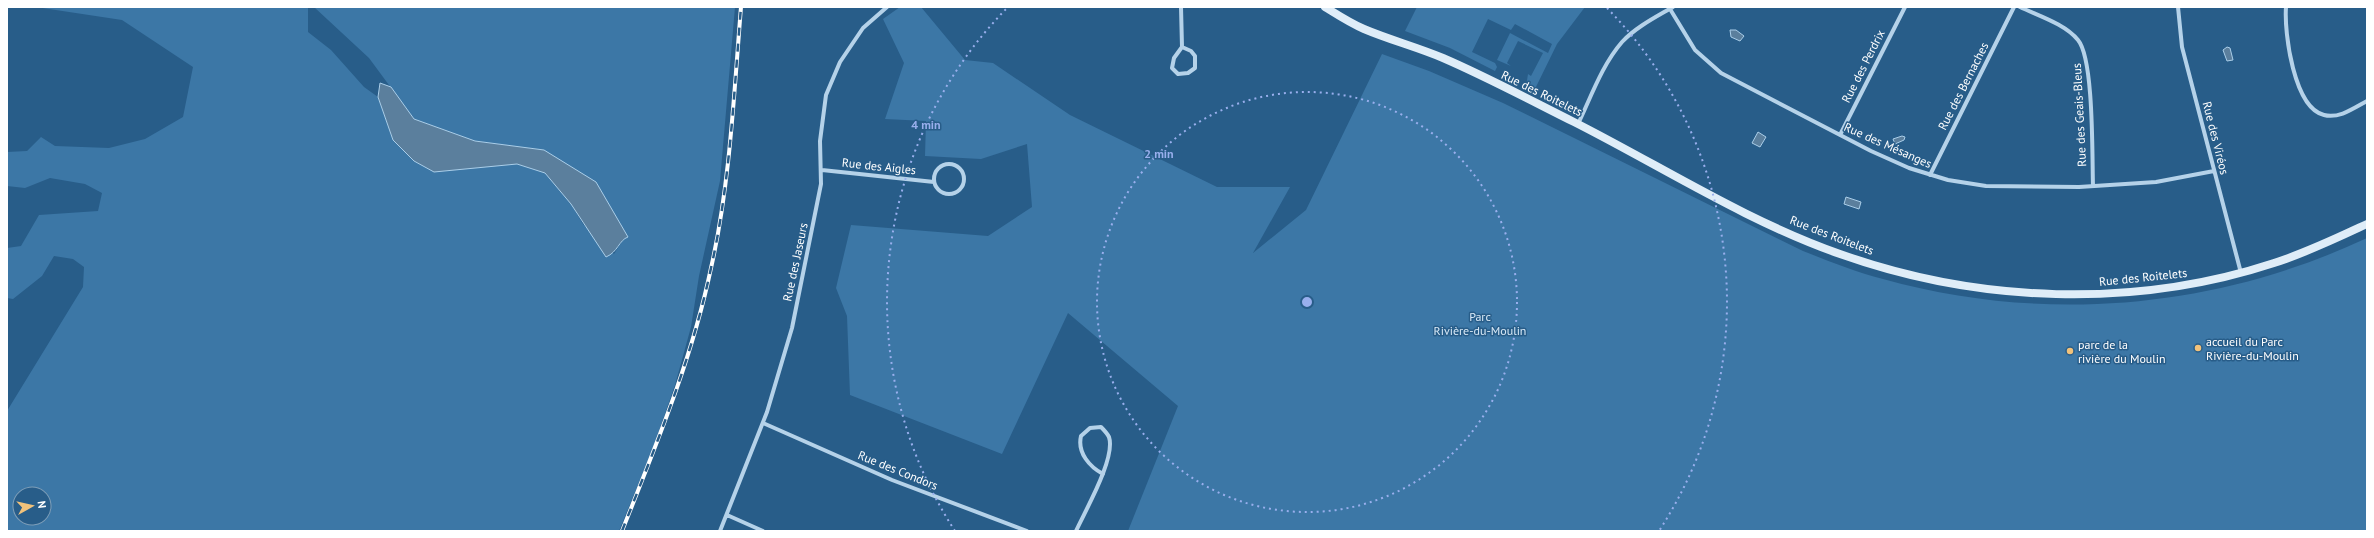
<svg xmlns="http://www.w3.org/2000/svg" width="2374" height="538" font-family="'PT Sans',sans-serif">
<rect width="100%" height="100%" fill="#285d89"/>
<path fill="#3c77a6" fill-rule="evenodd" d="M36 7H308V32L331 50 364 87 378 97 393 140 478 167 517 164 545 173 571 204 583 224 614 254 624 238 628 237 544 150 475 141 414 119 369 58 314 7H735L720 181 699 276 691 327 675 385 652 451 619 531H7V411L83 287 84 267 73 259 54 256 42 276 13 299 7 298V248L21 246 39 215 98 211 102 193 85 184 50 178 25 188 7 186V152L27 151 41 137 55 146 109 148 145 139 183 117 193 67 122 20ZM20 494H44V518H20Z
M900 7H921L965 60 993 63 1070 115 1217 187H1290L1253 253 1306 210 1382 54 1429 71 1503 103 1803 251C1829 261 1855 272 1883 279 2044 324 2216 309 2367 238V531H1128L1178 406 1068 313 1002 454 850 395 847 316 836 288 851 225 988 236 1032 207 1027 144 981 159 925 156 926 121 885 119 904 63 883 19Z
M1417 7H1585L1557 44 1534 91 1526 87 1528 74 1531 76 1543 53 1518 41 1507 63 1511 66 1497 60 1510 33 1548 53 1552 44 1515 24 1511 30 1488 19 1472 52 1495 63 1497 67 1495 71 1450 48 1405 31Z"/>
<path fill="#5b7f9d" stroke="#aacee9" d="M1730 30H1736L1744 36 1740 41 1731 37Z
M2227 47 2230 48 2233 60 2227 61 2223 50Z
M380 83 391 87 414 119 475 141 544 150 596 182 628 237C619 240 618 252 606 257L571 204 545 173 517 164 434 172 414 161 393 140 378 97Z
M1758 132 1766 137 1760 147 1752 143Z
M1902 136 1905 137 1904 140 1895 144 1893 139Z
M1846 197 1861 202 1859 209 1844 204Z"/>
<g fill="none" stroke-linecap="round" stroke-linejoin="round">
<path stroke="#b5d2e9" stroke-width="4" d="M1181 7 1182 47 1174 58 1172 68 1178 74 1188 73 1195 68V56L1191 51 1182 47
M2020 7C2039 16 2065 24 2078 40 2094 59 2092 157 2093 186
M2178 7 2182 47 2241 273
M2286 7C2284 33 2294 108 2324 115 2339 119 2354 108 2367 101
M1670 9 1695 50 1721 73 1871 151 1909 168 1948 180 1986 186 2079 187 2156 182 2214 171
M1578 124C1591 97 1602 65 1622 42 1636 27 1656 17 1673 7
M1840 135 1905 7
M934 179a15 15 0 1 1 30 0a15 15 0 1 1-30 0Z
M822 170 934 182
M1930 175 2014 7
M763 423 892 480 1027 531
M727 515 763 531
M720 531 767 412 792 328 821 184 820 141 826 95 840 62 863 28 887 7
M1076 531C1085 511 1116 458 1109 437 1107 433 1104 430 1101 427L1090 428 1081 436C1077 453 1090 467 1103 474"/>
<path stroke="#dfedf8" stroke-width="8" d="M1325 7C1338 15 1350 23 1364 29 1390 40 1417 47 1443 58 1487 77 1530 100 1574 122 1661 166 1746 221 1840 254 1978 303 2134 309 2274 263 2306 253 2337 238 2367 224"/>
<defs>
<path id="rail" d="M622 531C656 445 692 359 711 268 730 185 734 92 741 7"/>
</defs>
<use href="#rail" stroke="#fff" stroke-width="4"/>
<use href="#rail" stroke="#285d89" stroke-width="2.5" stroke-dasharray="8" stroke-linecap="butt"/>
</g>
<g fill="none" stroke="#99afed" stroke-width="2" stroke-dasharray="2 4">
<circle cx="1307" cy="302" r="210"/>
<path d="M955 531A420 420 0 0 1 1007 8M1607 8A420 420 0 0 1 1659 531"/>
</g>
<g fill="#f1c27b" stroke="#285d89" stroke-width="1.5">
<circle cx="2198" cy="348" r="4"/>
<circle cx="2070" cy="351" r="4"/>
</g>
<g text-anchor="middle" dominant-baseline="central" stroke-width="3" stroke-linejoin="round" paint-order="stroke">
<g font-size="12" fill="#fff" stroke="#285d89">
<text transform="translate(1863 66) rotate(-63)">Rue des Perdrix</text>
<text transform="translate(1963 86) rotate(-63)">Rue des Bernaches</text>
<text transform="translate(1542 93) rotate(26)">Rue des Roitelets</text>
<text transform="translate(2079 115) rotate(-93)">Rue des Geais-Bleus</text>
<text transform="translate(2216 138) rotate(76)">Rue des Viréos</text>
<text transform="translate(1888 145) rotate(24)">Rue des Mésanges</text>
<text transform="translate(879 166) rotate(6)">Rue des Aigles</text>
<text transform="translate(1832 235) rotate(21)">Rue des Roitelets</text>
<text transform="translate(795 262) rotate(-78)">Rue des Jaseurs</text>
<text transform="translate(2143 277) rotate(-6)">Rue des Roitelets</text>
<text transform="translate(898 470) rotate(22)">Rue des Condors</text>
</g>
<g font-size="12" fill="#d9eaf7" stroke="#285d89">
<text x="1480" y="316">Parc<tspan x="1480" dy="14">Rivière-du-Moulin</tspan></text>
</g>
<g font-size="12" fill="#fff" stroke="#285d89" text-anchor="start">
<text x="2206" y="341">accueil du Parc<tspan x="2206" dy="14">Rivière-du-Moulin</tspan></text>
<text x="2078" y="344">parc de la<tspan x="2078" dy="14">rivière du Moulin</tspan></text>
</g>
</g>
<circle cx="1307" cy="302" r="6" fill="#99afed" stroke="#285d89" stroke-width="2"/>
<g font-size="12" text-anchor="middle" font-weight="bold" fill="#99afed" stroke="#285d89" stroke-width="3" stroke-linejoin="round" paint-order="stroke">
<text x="926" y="129">4 min</text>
<text x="1159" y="158">2 min</text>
</g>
<rect width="2374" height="538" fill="none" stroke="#ffffff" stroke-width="16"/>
<g transform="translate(32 506) rotate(82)"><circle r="19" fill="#285d89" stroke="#7e9eb8"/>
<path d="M0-3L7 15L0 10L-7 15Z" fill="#f1c27b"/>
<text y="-6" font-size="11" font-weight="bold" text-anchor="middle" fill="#ffffff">N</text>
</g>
</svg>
